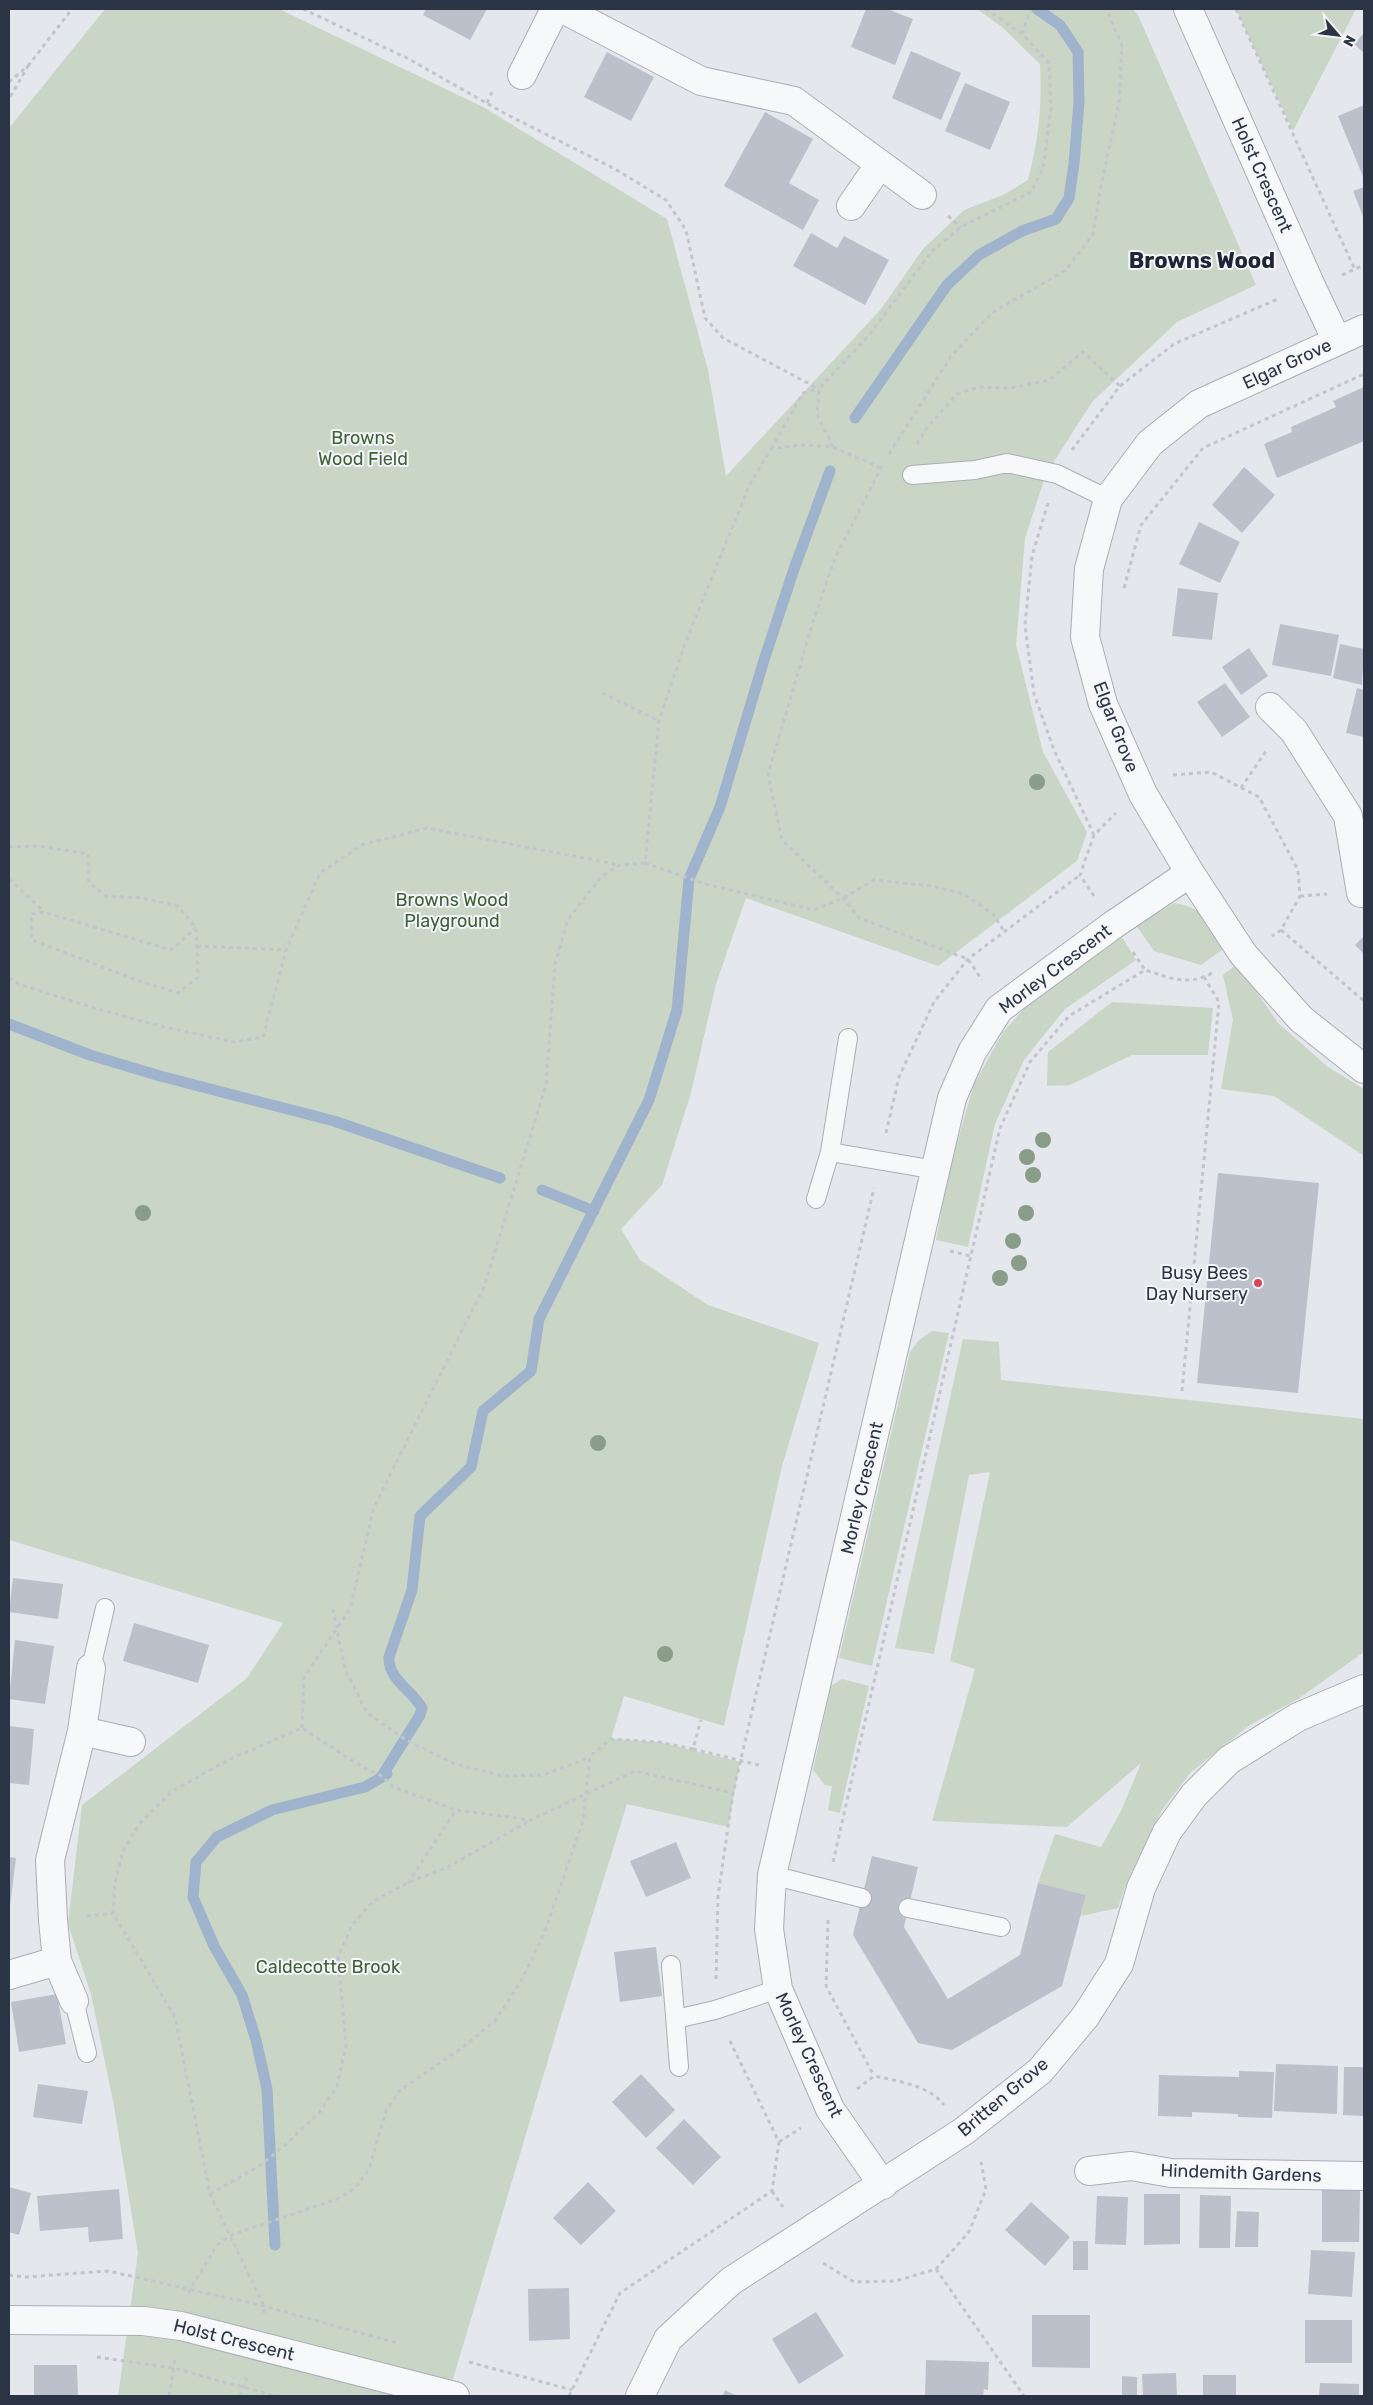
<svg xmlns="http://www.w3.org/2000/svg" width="1373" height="2405" font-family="Rubik,sans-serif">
<rect width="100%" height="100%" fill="#e4e7ec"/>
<path fill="#c9d6c5" d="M105 9H279L483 107 667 219 708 370 726 476 881 309 923 249 964 210 1003 195 1028 180C1039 137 1042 108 1040 64L1003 28 977 9H1133L1138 15 1256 285 1177 322 1092 402 1046 474 1025 538 1016 645 1043 752 1087 832 1077 861 938 966 746 898 716 984 691 1093 662 1185 621 1229 640 1260 708 1305 819 1343 782 1466 724 1726 624 1696 611 1739 659 1742 740 1762 728 1827 627 1804 562 2013 448 2396H118L138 2253 114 2106 91 1994 68 1924 82 1805 247 1678 283 1623 9 1540V128Z
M1236 9H1356L1293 131Z
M1175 903C1206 909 1211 922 1226 947L1201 965 1154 951 1135 924Z
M1120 934 1136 960 1065 1009 1024 1060 995 1124 968 1247 936 1240 949 1171 974 1084 1003 1032 1043 988Z
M1237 964 1278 1023 1328 1067 1364 1089V1156L1274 1096 1221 1089 1233 1020 1223 975Z
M1112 1002 1213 1008 1208 1055H1132L1070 1085 1047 1086 1048 1052Z
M932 1331 949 1333 872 1666 839 1658 910 1352 919 1340Z
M963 1339 999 1342 1001 1380 1364 1419V1652L1298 1699 1250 1725 1191 1772 1162 1810 1125 1887 1118 1908 1081 1916 1086 1895 1038 1883 1055 1834 1101 1847 1121 1811 1141 1763 1067 1827 932 1821 975 1669 950 1661 990 1472 969 1475 934 1654 895 1648Z
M842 1679 869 1686 840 1813 828 1810 832 1786 825 1785 813 1770 831 1686Z"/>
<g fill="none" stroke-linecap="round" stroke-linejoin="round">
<path stroke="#9fb4cc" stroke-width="11" d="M855 418 947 285 979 255 1022 231 1056 219 1069 198 1074 164 1079 102 1078 52 1060 25 1037 9
M9 1024 90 1055 160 1076 334 1121 500 1178
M542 1190 594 1211
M275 2245 267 2089 256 2040 242 1995 214 1946 193 1897 196 1862 217 1837 272 1810 365 1787 387 1774 382 1776 420 1715 422 1708C412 1690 388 1680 389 1657L412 1590 420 1516 471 1467 483 1411 531 1371 539 1319 649 1100 677 1010 689 879 720 807 764 660 794 569 830 471"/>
</g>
<path fill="#bbc0ca" d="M426 9H487L470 40 423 15Z
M866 9H887L913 19 895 65 851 47Z
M1364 33V53L1354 44Z
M911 51 961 73 941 120 892 98Z
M607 52 654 77 631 121 584 97Z
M965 83 1010 102 990 150 945 131Z
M1364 105V179L1338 116Z
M765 112 813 139 789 183 819 200 803 230 724 186Z
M1364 187V219L1353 191Z
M811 233 837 248 844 236 889 260 865 305 793 266Z
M1364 387V441L1277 478 1264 444 1292 432 1291 427 1336 407 1333 401Z
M1244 467 1275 495 1242 533 1212 505Z
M1199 522 1240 542 1220 583 1179 564Z
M1178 588 1218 593 1212 640 1172 636Z
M1280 624 1339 635 1331 676 1272 665Z
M1340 644 1364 649 1362 685 1333 678Z
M1249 648 1268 676 1241 695 1222 667Z
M1225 683 1250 717 1222 737 1197 702Z
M1357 688 1364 690V737L1346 733Z
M1364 936V954L1355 945Z
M1218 1173 1319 1183 1298 1393 1197 1383Z
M13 1578 63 1584 58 1619 9 1612Z
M134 1623 209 1645 198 1683 123 1661Z
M15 1640 54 1646 45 1704 9 1699Z
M9 1726 34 1729 29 1785 9 1783Z
M676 1842 691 1878 646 1897 630 1861Z
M872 1856 918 1867 904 1927 948 1999 1020 1955 1038 1883 1086 1895 1062 1986 952 2050 918 2043 853 1935Z
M9 1857 16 1858 10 1906 9 1905Z
M656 1947 662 1996 620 2002 614 1952Z
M57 1994 66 2044 19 2052 11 2002Z
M1276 2064 1338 2066 1337 2114 1274 2111Z
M1344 2067H1364V2116L1343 2115Z
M1239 2071 1274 2072 1272 2118 1238 2117V2114L1192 2112V2117L1158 2116 1159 2075 1239 2077Z
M641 2074 675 2110 646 2138 612 2102Z
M38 2084 88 2091 82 2124 33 2117Z
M684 2119 721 2157 693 2185 656 2148Z
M588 2182 616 2211 581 2245 553 2218Z
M9 2187 31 2193 19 2235 9 2232Z
M119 2189 123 2239 89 2242 88 2227 40 2231 37 2196Z
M1322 2190H1360L1359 2242H1322Z
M1144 2194H1180V2244L1144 2245Z
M1200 2195 1231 2196 1230 2248H1199Z
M1097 2196 1128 2197 1126 2245 1095 2244Z
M1031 2202 1070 2237 1045 2266 1005 2230Z
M1237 2211 1259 2212 1258 2247H1235Z
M1073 2241H1088V2270H1073Z
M1311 2250 1355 2252 1352 2297 1308 2294Z
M569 2288 570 2339 529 2341 528 2289Z
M816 2312 844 2356 799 2384 772 2339Z
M1032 2315H1090V2368L1032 2367Z
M1305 2320H1352V2363H1305Z
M926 2360 989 2362 988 2390 984 2389 983 2396H925Z
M34 2365H77L78 2396H34Z
M1176 2373 1177 2396H1143L1142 2374Z
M1203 2375H1236V2396H1203Z
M1122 2376 1137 2377V2396H1122Z
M1320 2383 1359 2384V2396H1319Z
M725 2390 737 2396H723Z"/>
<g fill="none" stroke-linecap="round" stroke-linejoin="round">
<defs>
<path id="service" d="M912 475 975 470 1007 463 1057 474 1108 499
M830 1152 936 1170
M816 1199 830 1152 848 1038
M91 1668 105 1608
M772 1875 862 1898
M908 1908 1001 1927
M671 1965 679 2067
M74 2001 87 2053
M676 2019 715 2010 778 1989"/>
<path id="minor" d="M563 9 701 81 794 101 922 195
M1188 9 1311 286 1337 341
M522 75 555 9
M851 206 880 164
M1364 329 1199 404 1150 443 1108 499 1089 569 1085 637 1103 704 1143 794 1190 873 1243 954 1301 1019 1364 1069
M1270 707 1294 731 1348 816 1361 893
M82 1731 131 1742
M57 1961 53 1920 50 1860 82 1731 91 1668
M9 1975 57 1961 74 2001
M1089 2171 1131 2166 1171 2173 1364 2176
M883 2185 830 2109 778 1989 769 1929 772 1875 952 1098 972 1052 999 1009 1113 925 1190 873
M9 2320 143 2321 181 2326 455 2396
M640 2396 668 2339 731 2281 964 2131 1040 2071 1085 2017 1119 1964 1141 1888 1167 1832 1194 1795 1229 1760 1298 1717 1364 1689"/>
</defs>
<use href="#service" stroke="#a9aeb7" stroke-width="20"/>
<use href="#minor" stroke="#a9aeb7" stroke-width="30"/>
<path stroke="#c2c5cb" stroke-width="3" stroke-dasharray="4 4" stroke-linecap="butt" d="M303 9 407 58 504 113 615 169 666 200 686 230 705 318 723 338 819 389
M986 9 1022 34 1049 63 1051 108 1043 169 1031 192 961 227 932 251 870 334 819 389 817 414 833 447 800 445 771 449 750 484 684 646 659 721 645 863 705 884 814 910 843 898 874 880 932 886 964 894 993 914 1004 931
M1236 9 1355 270
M1022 34 1031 9
M28 66 72 9
M9 82 28 66 9 99
M487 103 492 92
M948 216 961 227
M1342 275 1364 265
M917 444 926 429 957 394 978 387 1011 388 1049 380 1083 352 1120 386
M833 447 883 469
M771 449 803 393 819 389
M1072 450 1120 386 1174 344 1280 298
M889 454 952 355 993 312 1066 270 1093 234 1101 186 1119 102 1122 45 1106 9
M882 466 835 558 813 622 768 774 782 840 843 898 859 918 968 959 982 980
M1048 503 1032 556 1025 625 1034 694 1054 750 1094 835
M1124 588 1141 525 1203 448 1364 374
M602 694H605L659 721
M1173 775 1211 772 1259 797 1298 870 1300 896 1281 930 1272 936
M1241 788 1266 751
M9 847 39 846 88 854 89 883 106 896 143 898 178 906 196 928 198 977 178 993 134 979 32 940 31 914 44 912 171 950 196 928
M9 879 43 911
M1094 896 1080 875 1094 835 1116 813
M1300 896 1327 894
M1281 930 1364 1001
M197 946 286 950
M1133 952 1145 970
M9 978 21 985 94 1008 164 1027 234 1042 263 1037 286 950 320 873 361 845 427 828 620 865
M886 1133 899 1077 934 1002 968 959 1080 875
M950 1251 971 1256
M1182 1391 1219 1002 1204 977
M333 1609 345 1669 367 1713 406 1740 453 1763 502 1776 543 1775 588 1758
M302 1728 304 1677 350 1609 374 1507 484 1287 546 1085 555 964 568 919 602 876 620 865 645 863
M693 1749 763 1766
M833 1862 1000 1128 1030 1062 1069 1016 1145 970C1171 978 1188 987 1214 972
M408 1883 456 1810
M87 1916 113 1913
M828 1920 826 1986 874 2076
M716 1979 718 1896 733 1793 874 1188
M857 2089 874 2076C897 2081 929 2085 944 2105
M779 2142 801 2128
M772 2191 783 2207
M210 2194 258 2167 283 2147 319 2113 337 2086 346 2045 338 1956 353 1924 372 1902 407 1883 446 1868 531 1820
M823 2263 854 2282 896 2281 936 2269 969 2232 986 2189 981 2162
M936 2269 1024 2396
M9 2275 26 2277 108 2271 264 2306 397 2343
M188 2293 217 2245 229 2236 337 2199 355 2188 369 2169 386 2111 399 2091 463 2047 495 2021 520 1983 544 1934 583 1821 590 1756 611 1739 659 1742 693 1749 701 1720
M264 2313V2306L210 2194 175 2017 113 1913 115 1882 123 1851 140 1823 171 1792 228 1760 302 1728 362 1767 382 1776 393 1787 456 1810 531 1820 635 1771 733 1793
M97 2357 173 2368 275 2396
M469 2362 572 2390
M169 2396 175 2358
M240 2396 247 2378
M569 2396 620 2293 772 2191 779 2142 728 2037"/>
<use href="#service" stroke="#f7f8fa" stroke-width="18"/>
<use href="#minor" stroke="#f7f8fa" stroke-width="28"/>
</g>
<g fill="#899d89">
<circle cx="1037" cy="782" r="8"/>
<circle cx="1043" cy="1140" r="8"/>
<circle cx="1027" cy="1157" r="8"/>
<circle cx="1033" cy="1175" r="8"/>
<circle cx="143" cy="1213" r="8"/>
<circle cx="1026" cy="1213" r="8"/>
<circle cx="1013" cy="1241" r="8"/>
<circle cx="1019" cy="1263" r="8"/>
<circle cx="1000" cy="1278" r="8"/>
<circle cx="598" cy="1443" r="8"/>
<circle cx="665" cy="1654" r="8"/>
</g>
<circle fill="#d1495b" stroke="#f4f6f9" stroke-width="2" cx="1258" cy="1283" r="5"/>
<g text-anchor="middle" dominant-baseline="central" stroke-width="4" stroke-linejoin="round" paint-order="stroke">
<g font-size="18" fill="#2b3445" stroke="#f4f6f9">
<text transform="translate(1262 175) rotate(66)">Holst Crescent</text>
<text transform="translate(1287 364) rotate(-25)">Elgar Grove</text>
<text transform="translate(1116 727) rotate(69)">Elgar Grove</text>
<text transform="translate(1055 969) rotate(-37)">Morley Crescent</text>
<text transform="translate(862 1488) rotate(-77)">Morley Crescent</text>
<text transform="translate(809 2055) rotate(65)">Morley Crescent</text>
<text transform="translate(1003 2097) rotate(-40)">Britten Grove</text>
<text transform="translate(1241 2173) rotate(2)">Hindemith Gardens</text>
<text transform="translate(234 2340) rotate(14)">Holst Crescent</text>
</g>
<g font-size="18" fill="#3f6138" stroke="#f4f6f9">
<text x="363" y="438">Browns<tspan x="363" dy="21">Wood Field</tspan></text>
<text x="452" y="900">Browns Wood<tspan x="452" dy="21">Playground</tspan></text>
<text x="328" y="1967">Caldecotte Brook</text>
</g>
<g font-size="18" fill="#2b3445" stroke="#f4f6f9" text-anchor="end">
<text x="1248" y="1273">Busy Bees<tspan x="1248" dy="21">Day Nursery</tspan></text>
</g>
<g font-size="22" font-weight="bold" fill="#1d2536" stroke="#f4f6f9">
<text x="1202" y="260">Browns Wood</text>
</g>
</g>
<rect width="1373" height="2405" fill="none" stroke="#2b3445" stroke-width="20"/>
<g transform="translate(1338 35) rotate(118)" stroke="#f4f6f9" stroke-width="4" paint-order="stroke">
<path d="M0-4L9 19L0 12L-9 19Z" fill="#2b3445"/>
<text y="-8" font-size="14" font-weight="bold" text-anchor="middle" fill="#2b3445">N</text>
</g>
</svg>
